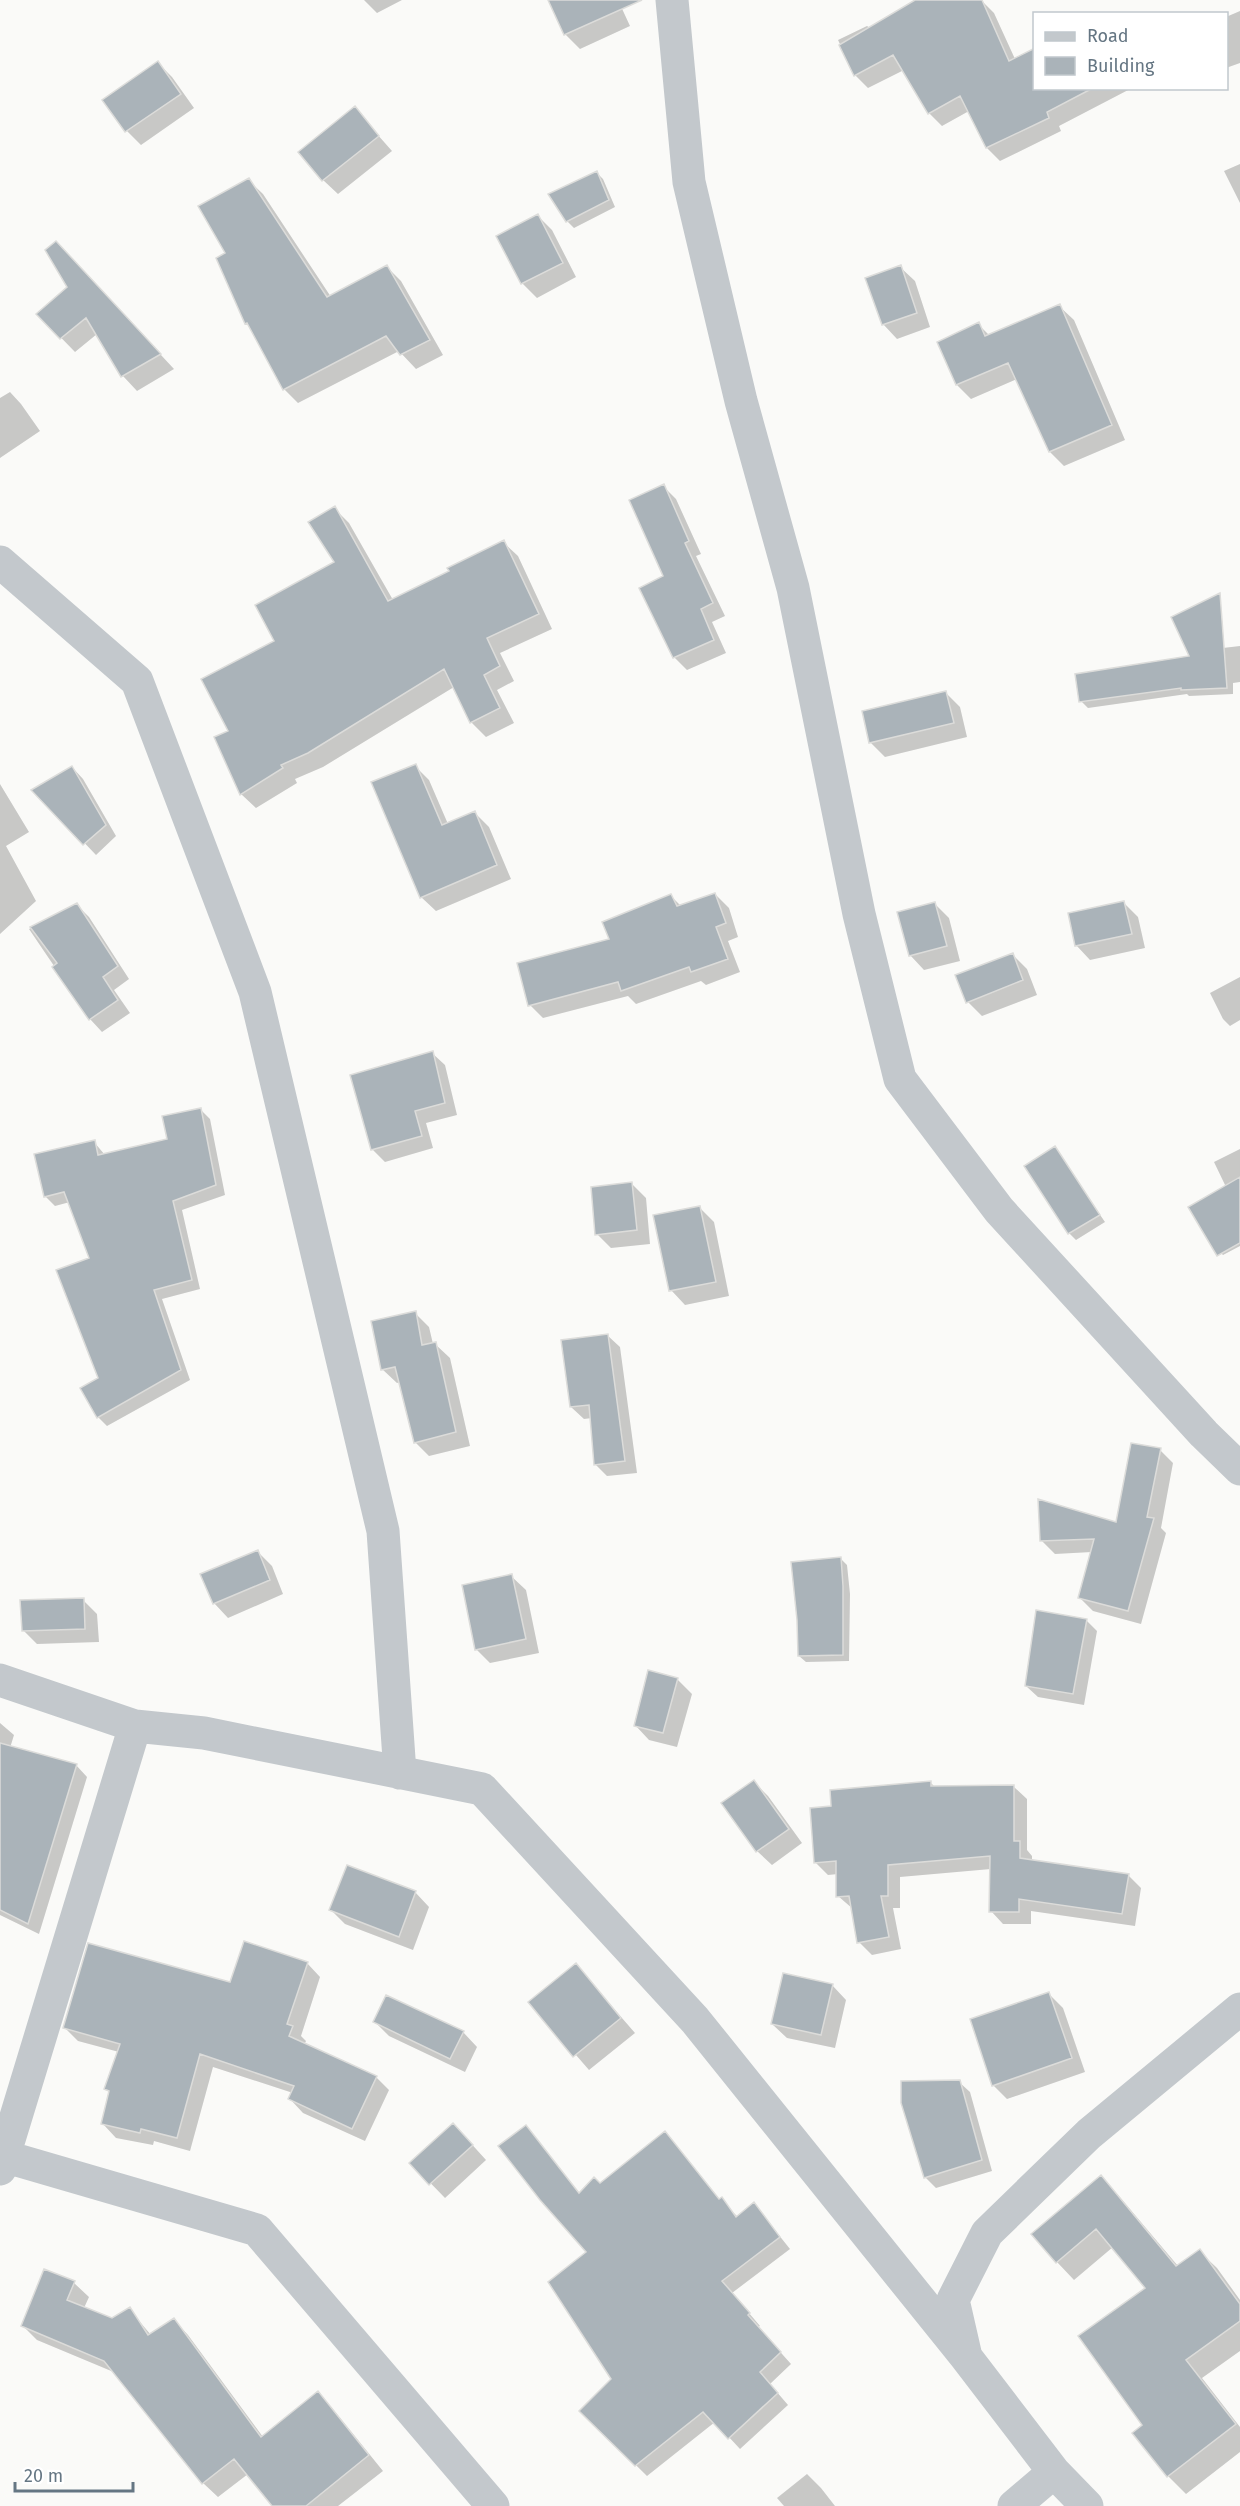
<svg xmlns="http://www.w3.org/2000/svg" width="1240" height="2506" font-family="'Fira Sans',sans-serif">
<rect width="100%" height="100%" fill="#fafaf8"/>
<path fill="#0003" d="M364 0H402L377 13Z
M558 0H618L630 26 580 49 565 34 551 3Z
M919 0H981L994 13 1015 59 1034 88H1132L1059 126 1061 131 1000 161 987 148 969 111 942 126 929 113 904 70 868 88 855 75 838 40 867 26 870 28Z
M1240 11V63L1226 68V17Z
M158 63 172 77 194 108 141 145 127 131 104 100Z
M354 108 392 151 338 194 323 180Z
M1240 164V203L1224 171Z
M596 172 603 179 615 207 574 228 567 221Z
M248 180 263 194 331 297 387 267 401 281 443 355 416 369 399 351 298 403 284 389 252 328 247 323 227 254Z
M538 216 552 230 576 277 537 298 522 283Z
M70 257 174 369 137 391 123 376 97 334 75 352 38 314 69 287Z
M900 267 915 281 930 327 897 339 883 324Z
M1059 306 1074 320 1125 440 1064 466 1050 452 1017 379 971 399 957 385 938 342 978 324 990 336Z
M10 392 21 404 40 431 0 458V398Z
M663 486 676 499 701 554 696 556 725 616 712 622 726 653 687 670 674 657 665 577Z
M334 508 349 523 393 600 451 572 503 542 518 556 552 629 500 653 514 681 497 690 514 723 486 737 472 723 454 687 323 767 295 779 297 783 256 808 241 794 230 731 276 642 336 563Z
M1240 646V682L1233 683V694L1189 696 1187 694 1088 708 1081 701 1191 657 1188 652Z
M946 693 960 707 967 737 885 757 871 743 863 712Z
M415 766 429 780 448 824 475 813 489 827 511 879 436 911 421 897Z
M72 767 83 779 116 836 96 855 34 790Z
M0 784 29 832 6 846 36 901 0 934Z
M715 894 729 908 738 937 728 941 740 972 706 985 701 981 636 1004 628 996 543 1018 530 1005 671 896 681 906Z
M1124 903 1138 917 1145 948 1090 960 1076 945Z
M76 904 89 917 129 979 114 990 130 1013 102 1032 90 1019 29 929Z
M935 904 949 918 960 961 924 970 910 955Z
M1012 954 1027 969 1037 995 982 1016 968 1002Z
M1240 977V1020L1230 1026 1223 1019 1210 993Z
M432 1053 445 1065 457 1115 426 1123 433 1148 385 1162 373 1150 351 1076Z
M200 1109 210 1119 225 1195 182 1210 200 1289 162 1299 190 1380 107 1426 98 1417 100 1379 91 1259 70 1202 55 1206 45 1196 94 1142 105 1155 168 1141Z
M1054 1148 1105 1222 1076 1240 1069 1233Z
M1240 1149V1246L1223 1255 1211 1243 1226 1187 1214 1162Z
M632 1184 646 1198 650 1244 611 1248 597 1234Z
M699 1207 714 1222 729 1296 685 1305 671 1290Z
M415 1313 429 1327 433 1344H435L450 1358 470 1446 429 1456 415 1442 400 1382 397 1383 382 1369Z
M607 1335 620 1347 637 1473 607 1476 595 1464 592 1418 584 1419 571 1407Z
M1160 1450 1173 1463 1161 1528 1166 1533 1141 1624 1093 1611 1080 1598 1092 1552 1055 1554 1042 1541 1117 1524Z
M258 1552 272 1566 283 1594 228 1618 214 1603Z
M840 1558 847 1565 850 1594 849 1661 806 1662 799 1656Z
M511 1576 526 1590 539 1653 490 1663 476 1649Z
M83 1600 97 1614 99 1642 37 1644 23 1630Z
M1086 1620 1097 1631 1084 1705 1038 1697 1026 1686Z
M677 1679 692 1694 677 1747 649 1740 635 1725Z
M0 1723 14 1735 10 1748 76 1765 87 1777 39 1934 0 1915Z
M754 1782 768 1796 802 1843 772 1865 757 1851Z
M930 1782 935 1787H1014L1027 1799V1850L1032 1856V1861L1128 1875 1141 1888 1135 1926 1031 1911V1924H1003L991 1911V1869L900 1877V1908H893L901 1949 872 1955 859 1942 853 1909 838 1896V1874L828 1875 815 1862 833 1807Z
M415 1892 429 1907 413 1950 345 1924 331 1910Z
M307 1963 320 1977 301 2036 306 2041 304 2045 376 2077 389 2090 365 2141 303 2113 290 2099 293 2093 213 2067 190 2151 154 2141 153 2145 116 2138 103 2124 110 2093 106 2089 119 2052 78 2041 64 2027Z
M576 1965 635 2033 589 2070 530 2002Z
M832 1985 846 2000 835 2048 787 2038 772 2024Z
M1049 1994 1063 2008 1085 2072 1007 2099 993 2085Z
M375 2022 463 2032 477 2047 465 2072 389 2036Z
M959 2082 970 2092 992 2171 936 2188 925 2177Z
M525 2127 580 2194 676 2145 720 2200 738 2217 754 2204 790 2249 732 2293 760 2326 758 2327 791 2364 770 2384 788 2405 740 2449 715 2422 647 2476 581 2411 613 2379 588 2252Z
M467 2139 486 2160 445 2198 411 2163Z
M1100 2177 1118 2195 1178 2266 1199 2251 1217 2268 1240 2300V2351L1202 2378 1240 2427V2452L1186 2494 1168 2476 1134 2433 1144 2425 1147 2288 1113 2247 1074 2280 1057 2262Z
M45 2271 74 2283 89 2297 84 2308 112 2320 129 2309 151 2335 174 2320 188 2335 263 2437 318 2393 332 2408 383 2471 338 2506H274L248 2474 218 2497 203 2483 116 2373 37 2340 23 2326Z
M807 2474 821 2488 835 2506H784L777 2498Z"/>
<path fill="#aab3b9" stroke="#dcdcda" stroke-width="1.5" d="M548 0H642L564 35Z
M915 0H982L1009 61 1035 48V88H1093L1047 112 1049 118 986 148 960 96 928 114 893 55 854 76 839 45Z
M158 61 181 94 125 132 102 100Z
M355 106 379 136 322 181 298 152Z
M597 171 609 200 566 222 548 194Z
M249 178 327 297 387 265 430 340 400 355 386 336 283 390 247 323 245 324 216 258 225 253 198 206Z
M538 214 563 263 521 284 496 236Z
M56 241 110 299 161 354 121 377 86 318 60 339 36 314 67 287 45 250Z
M901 265 917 313 882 325 865 278Z
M1060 304 1112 425 1049 452 1008 363 956 385 937 342 979 322 985 336Z
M664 484 689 541 685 543 713 603 701 609 714 640 673 658 639 588 663 576 629 500Z
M335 506 388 601 449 571 447 568 504 540 539 614 487 638 500 666 484 675 500 708 470 723 444 669 308 753 281 765 283 768 240 795 214 737 228 731 201 679 274 641 255 605 334 562 308 522Z
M1220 593 1227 688 1181 690V688L1079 702 1075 674 1189 656 1171 617Z
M946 691 954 723 869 743 862 711Z
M416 764 442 825 475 811 497 865 420 898 371 782Z
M72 766 106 825 83 845 31 790Z
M715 893 726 923 716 927 728 959 691 972 689 967 621 991 618 982 528 1006 517 963 609 939 602 922 671 894 677 906Z
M1124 901 1132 934 1075 946 1068 913Z
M935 902 947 946 909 956 897 912Z
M77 903 118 966 103 977 118 1000 89 1020 52 967 57 963 30 927Z
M1013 953 1023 980 966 1003 955 975Z
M433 1051 445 1103 415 1111 422 1136 371 1150 350 1075Z
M201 1108 216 1185 173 1201 192 1280 154 1290 181 1370 97 1418 80 1388 98 1378 56 1270 89 1258 64 1192 44 1197 34 1154 95 1140 98 1155 167 1139 162 1116Z
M1055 1146 1100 1215 1068 1234 1024 1166Z
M1240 1177V1243L1217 1256 1188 1207Z
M632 1182 637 1230 595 1235 591 1187Z
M700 1206 716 1282 669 1291 653 1215Z
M416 1311 422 1345 436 1342 456 1432 414 1443 395 1367 381 1370 371 1321Z
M608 1334 625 1461 594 1465 589 1405 570 1407 561 1340Z
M1131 1443 1161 1448 1147 1517 1154 1518 1128 1611 1078 1598 1094 1539 1040 1541 1038 1499 1116 1522Z
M258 1550 270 1580 213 1604 200 1574Z
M841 1557 843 1586V1655L798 1656 797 1620 791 1562Z
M512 1574 526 1639 475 1650 462 1585Z
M84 1598 85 1629 22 1631 20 1600Z
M1036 1610 1087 1619 1073 1694 1025 1686Z
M648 1670 678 1678 663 1733 634 1726Z
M0 1743 77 1764 28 1924 0 1910Z
M754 1780 789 1829 756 1852 721 1803Z
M931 1781V1786L1014 1785V1841H1020V1858L1129 1874 1122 1914 1019 1899V1912H989L990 1856 888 1865V1896H881L889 1937 857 1943 849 1896 836 1897V1861L814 1863 810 1808 831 1806 830 1790Z
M347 1865 416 1891 399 1937 329 1910Z
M244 1941 308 1962 287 2024 293 2026 289 2036 377 2076 352 2129 288 2099 294 2086 200 2054 177 2138 141 2129 140 2133 101 2124 109 2091 104 2089 120 2044 63 2028 88 1943 230 1982Z
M576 1963 621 2018 573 2057 528 2002Z
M783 1973 833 1984 821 2035 771 2024Z
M1049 1992 1072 2058 992 2086 970 2019Z
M386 1995 464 2031 450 2059 373 2022Z
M960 2080 982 2160 924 2178 901 2103V2081Z
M453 2123 473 2145 429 2185 409 2163Z
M526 2125 579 2193 594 2177 600 2183 665 2131 719 2199 722 2197 736 2217 754 2202 780 2237 722 2281 750 2313 748 2315 781 2352 760 2372 778 2393 728 2439 703 2412 635 2466 579 2411 611 2379 548 2282 586 2252 540 2200 498 2146Z
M1101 2175 1176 2266 1200 2249 1240 2304V2321L1186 2360 1236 2424 1167 2477 1132 2433 1142 2425 1078 2336 1145 2288 1096 2229 1056 2263 1031 2234Z
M44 2269 75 2281 67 2300 112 2318 130 2307 148 2335 174 2318 261 2437 318 2391 369 2455 306 2506H272L234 2459 202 2484 104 2361 21 2326Z"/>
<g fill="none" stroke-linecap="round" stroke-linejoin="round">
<path stroke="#c3c8cc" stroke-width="33" d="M672 0 689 182 741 401 793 588 859 914 900 1079 999 1210 1204 1434 1240 1469
M0 562 137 681 255 992 383 1531 400 1773
M0 1680 135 1726 204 1733 482 1789 695 2020 966 2357
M0 2155 257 2230 493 2506
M0 2169 135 1726
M1014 2506 1054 2472
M1087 2506 1054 2472 966 2357 953 2300 987 2233 1089 2134 1240 2009"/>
</g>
<rect x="1033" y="12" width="195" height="78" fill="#ffffff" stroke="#c1c8cd" stroke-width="1.5"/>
<rect x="1045" y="32" width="30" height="9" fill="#c3c8cc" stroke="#c1c8cd" stroke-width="1.5"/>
<text x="1087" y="42" font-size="18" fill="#657683">Road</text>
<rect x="1045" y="57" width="30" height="18" fill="#aab3b9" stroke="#c1c8cd" stroke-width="1.5"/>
<text x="1087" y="72" font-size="18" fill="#657683">Building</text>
<path d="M15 2482v9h118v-9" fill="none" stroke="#657683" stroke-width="3"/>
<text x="24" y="2482" font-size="18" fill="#657683" stroke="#ffffff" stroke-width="4.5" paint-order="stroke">20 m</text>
</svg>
